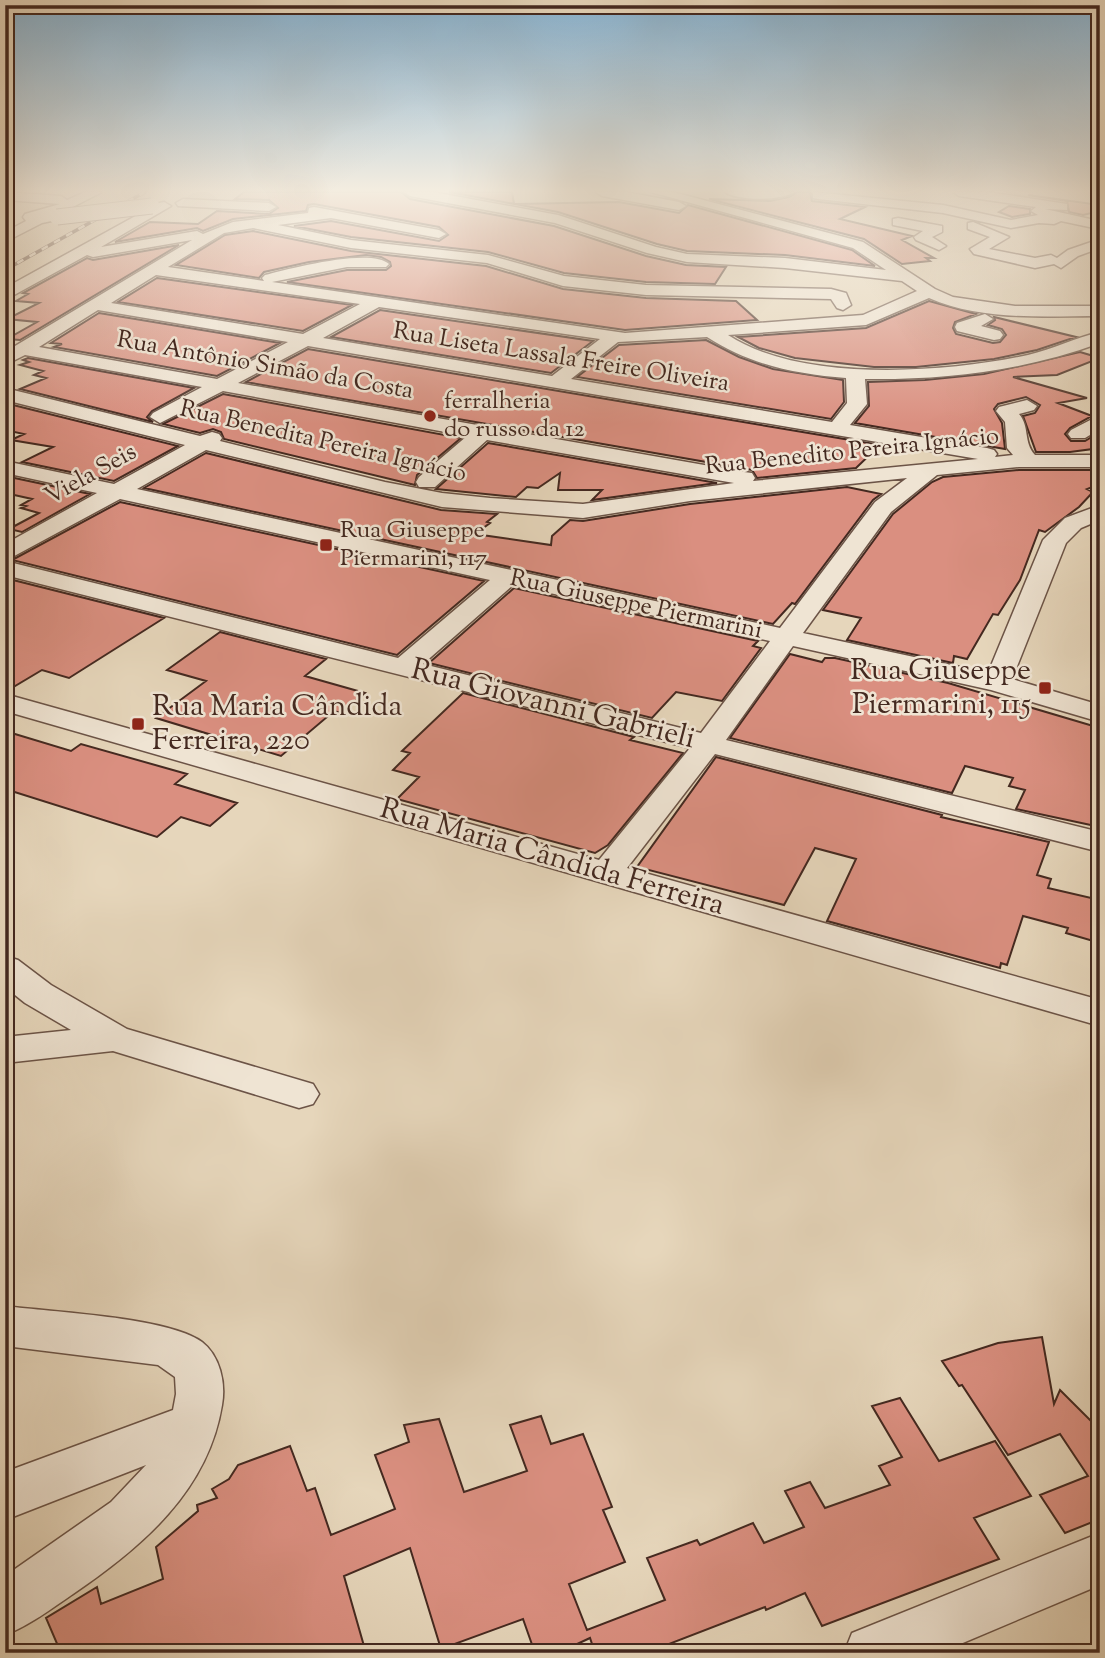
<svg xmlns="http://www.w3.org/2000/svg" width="1105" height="1658" font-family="'Sorts Mill Goudy',serif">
<rect width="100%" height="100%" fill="#e6d6bb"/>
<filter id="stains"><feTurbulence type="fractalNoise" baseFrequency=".00286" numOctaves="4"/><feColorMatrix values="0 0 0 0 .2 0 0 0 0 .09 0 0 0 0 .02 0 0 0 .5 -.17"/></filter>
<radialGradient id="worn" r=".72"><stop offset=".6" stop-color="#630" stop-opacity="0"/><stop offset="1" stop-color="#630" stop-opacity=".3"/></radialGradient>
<path fill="#da8f80" stroke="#442920" stroke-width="2" d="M244 192H401L410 199 554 226 646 256 686 265 726 267 715 284 646 282 564 273 488 252 351 237 294 226 331 221 439 241 448 235 439 227 314 204 308 205 306 211 233 219 203 231 197 228 115 242 150 222 198 224 217 211 269 214 278 208 269 200 235 199Z
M449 192H512L514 204 619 202 679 213 688 205 852 250 875 266 785 255 687 251 657 244 558 212Z
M797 192H810L812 201 865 207 840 219 912 236 902 240 934 258H926L930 261 902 264 864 239 709 199 770 201 789 197Z
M1028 195 1100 205V211L1083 215 1069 212 1067 201Z
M1009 206 1030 209V214L1012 217 999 212Z
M253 231 351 251 486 266 563 289 646 298 736 301 757 320 625 330 287 282 347 270H386L391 266 390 262 381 257 366 255 309 262 264 272 259 278 176 265 225 235Z
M179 245 20 340 7 339 37 322 7 319 39 303 16 301 28 294 23 293 87 258 93 260Z
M157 278 352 305 303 331 118 302Z
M929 301 976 314 955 322 953 328 956 334 993 343 1000 342 1006 335 1002 329 988 325 995 320 994 317 1076 337 1037 350 994 359 916 367H874L795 358 759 348 738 337 866 328Z
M380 310 593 341 551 373 331 337Z
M99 313 280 343 217 376 54 347 62 344 51 343Z
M706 340 739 357 773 369 843 380 844 402 831 419 577 377 619 345Z
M308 349 880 445 856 468 757 478 752 470 246 382Z
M1080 352 1100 358 1057 375 1013 377 1087 398 1058 403 1092 416 1070 428 1065 434 1071 441H1085L1100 432V448L1070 452H1036L1023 416 1035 413 1040 405 1026 397 998 404 994 409 1002 423 1005 449 855 423 869 406 868 382 925 380 984 374Z
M28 358 194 388 152 411 147 417 153 422 20 389 46 378 34 375 43 371 20 365 29 362 23 360Z
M223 394 461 438 417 475 415 485 224 439 221 432 213 429 200 433 163 424Z
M5 403 178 446 114 481 22 462 53 447 11 440 24 434 5 430Z
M488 443 717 483 592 500 602 490H558L560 473 538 488 527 487 516 497 436 489Z
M206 453 441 510 497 514 487 522 490 523 475 534 551 545 552 536 570 520 583 521 690 504 847 487 881 494 873 500 795 604 792 603 773 624 144 488Z
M1019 470H1092L1100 476V484L1087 489 1093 492 1079 507 1045 532 1039 530 1020 580 998 615 993 614 967 659 954 656 953 663 847 640 861 618 823 610 893 514 932 482 943 477Z
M5 476 90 494 22 532 9 529 39 513 21 508 26 506 21 505 32 499 5 493Z
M120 502 484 581 397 655 12 560Z
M5 578 164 618 69 678 42 670 5 692Z
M514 588 758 641 753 646 761 648 722 701 676 692 652 718 429 663Z
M220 632 326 659 305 676 365 693 341 713 334 711 281 756 156 718 206 681 167 670Z
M790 654 822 662 825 658H835L948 683 1100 728V827L1016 809 1025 790 1009 786 1013 778 965 766 952 793 730 738Z
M463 693 634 737 630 740 683 753 608 845 595 853 397 799 419 777 393 770 410 753 402 751Z
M5 731 71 751 81 744 187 774 175 784 237 803 210 826 181 817 157 837 5 789Z
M716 757 942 815 941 817 1049 842 1037 875 1051 879 1048 888 1100 900V943L1066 933 1068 928 1023 916 1007 965 1001 963 1000 968 827 921 856 859 815 848 784 905 637 867Z
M1042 1337 1054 1404 1060 1390 1091 1421 1100 1416V1519L1065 1533 1040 1495 1088 1476 1060 1434 1008 1455 962 1385 959 1386 942 1361 998 1343Z
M900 1398 939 1461 995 1441 1031 1496 974 1518 999 1559 822 1626 805 1593 766 1610 765 1607 661 1647 663 1653H595L590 1638 558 1653H535L523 1619 441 1649 410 1548 344 1576 366 1653H61L46 1618 97 1587 101 1604 163 1579 156 1547 198 1511 197 1505 217 1498 212 1489 229 1479 238 1465 290 1446 307 1491 315 1488 331 1535 395 1509 375 1455 409 1442 404 1425 439 1419 464 1492 527 1471 510 1425 541 1416 551 1444 583 1434 612 1507 603 1510 625 1562 569 1584 587 1630 665 1600 647 1558 697 1540 700 1545 753 1523 764 1543 804 1527 785 1491 810 1482 825 1508 890 1485 879 1466 902 1457 872 1406Z"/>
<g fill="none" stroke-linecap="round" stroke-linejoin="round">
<defs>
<path id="minor" d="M5 192 61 196 67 200 85 192H102L61 213V219L42 223 5 242V232L26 221 23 217 25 214 60 204 5 200Z
M404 192H433L558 215 656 247 687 254 785 258 886 270 853 248 651 192H673L863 242 935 289 953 297 1015 306H1100V316C1044 316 981 321 929 298L866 325 728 335C801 383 945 373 1028 355 1053 349 1075 338 1100 332V343C1023 371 946 380 865 379L867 404 850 425 987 448 994 450 997 454 995 457 1013 455 1007 448 1005 422 996 411 999 407 1027 400 1037 406 1034 410 1019 414C1030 426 1023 442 1035 455H1100V467H1019L937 475 891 512 803 633 988 673 1043 540 1065 518 1100 505V520L1081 528 1066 543 1012 679 1100 705V722L991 690 793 646 726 740 1100 832V852L715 754 627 868 1100 1000V1026L5 711V694L599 860 690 748 5 575V544L97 493 5 473V461L114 484 185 445 5 400V388L200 436 212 432 219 434 222 438 220 441 385 482 442 493 490 498 583 504 734 483 487 440 435 487H419L416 482 419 477 467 436 223 391 160 423 150 417 153 413 202 387 25 355 5 365V352L192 240 93 257 87 255 5 300V288L159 203 164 202 171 206 101 247 197 231 203 234 233 222 308 213 309 208 314 207 439 230 446 234 439 238 331 218 278 225 351 240 488 255 564 276 646 285 831 289 846 293 851 305 843 310 837 308 831 299 646 295 563 286 487 263 351 248 253 228 224 233 168 267 264 281 262 278 265 275C288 269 371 247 389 264L386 267H347L272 282 625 333 863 315 917 291 902 281 785 268 687 262 647 253 555 223 410 196ZM156 275 360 304 303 334 111 303ZM379 307 600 339 552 376 323 338ZM98 310 288 342 217 379 39 347ZM707 337C750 365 796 374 846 378L847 403 832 422 571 379 618 342ZM308 346 978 459 753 481 755 478 752 473 744 472 238 383ZM206 450 442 507 583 518 690 501 907 478 875 502 780 628 137 489ZM120 499 490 580 398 658 5 561ZM513 585 770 641 701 733 423 664Z
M596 192H626L679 202 686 206 679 210 602 196Z
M725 192H794C782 201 737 201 725 192Z
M813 192 943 205 1011 220 1038 215 1031 211 1036 207 959 196 953 192H988L1067 204V210L1045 209 1099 221 1100 226 1094 228 1061 221 1054 224 1039 223 1011 228 943 213 818 199 813 198Z
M183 199 269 203 276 207 269 211 178 206 176 203Z
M898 218 942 226V232L932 237 946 246 939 250 916 240 914 237 923 231 893 225V219Z
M973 222 1009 237 989 249 1035 258 1051 255 1057 258 1068 250 1100 239V248L1078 256 1061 268 1054 264 1035 268 974 254 970 249 990 237 968 229V223Z
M985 314 993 319 981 326 1000 331 1003 335 1000 339 994 340 957 331 955 327 957 323Z
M1100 415V429L1085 438H1071L1068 434 1071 430Z
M5 956 18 960 51 985 127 1029 313 1084 319 1094 313 1104 299 1108 113 1051 5 1063V1037L71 1030 25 1003 5 987Z
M5 1306C51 1312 168 1317 202 1342 220 1356 226 1383 222 1405 208 1491 142 1547 73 1594 51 1609 30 1625 5 1635V1576L111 1502 146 1465 5 1520V1472L173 1410 176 1394 175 1377 158 1365 5 1346Z
M1100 1533V1585L939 1653H844L852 1633Z"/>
</defs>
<use href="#minor" stroke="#6c5447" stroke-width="3"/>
<use href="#minor" fill="#efe4d3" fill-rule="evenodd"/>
<defs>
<path id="rail" d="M5 270 145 192"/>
</defs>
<use href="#rail" stroke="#442920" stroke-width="3.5"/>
<use href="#rail" stroke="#efe4d3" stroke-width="2.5" stroke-dasharray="7" stroke-linecap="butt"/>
<defs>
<path id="minor-bridge" d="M57 217 152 206"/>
</defs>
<use href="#minor-bridge" stroke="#6c5447" stroke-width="17" stroke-linecap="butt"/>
<use href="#minor-bridge" stroke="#efe4d3" stroke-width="15"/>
</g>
<linearGradient id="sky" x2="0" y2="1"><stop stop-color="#88b5d5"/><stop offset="0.45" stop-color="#f4ede0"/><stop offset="1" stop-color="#f4ede0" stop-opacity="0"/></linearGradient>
<rect width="1105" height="424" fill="url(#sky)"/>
<g fill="#8f2418" stroke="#efe4d3" stroke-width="2.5">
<circle cx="430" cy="416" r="7"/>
<rect x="319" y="538" width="14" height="14" rx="3.5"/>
<rect x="1038" y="681" width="14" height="14" rx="3.5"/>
<rect x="131" y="717" width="14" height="14" rx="3.5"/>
</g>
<g text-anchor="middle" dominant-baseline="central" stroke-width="5" stroke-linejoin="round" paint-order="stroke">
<g font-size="24" fill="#442920" stroke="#efe4d3">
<text transform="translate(561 358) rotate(9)">Rua Liseta Lassala Freire Oliveira</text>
<text transform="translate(265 366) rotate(10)">Rua Antônio Simão da Costa</text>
<text transform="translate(323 442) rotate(13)">Rua Benedita Pereira Ignácio</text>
<text transform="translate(852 452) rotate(-6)">Rua Benedito Pereira Ignácio</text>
<text transform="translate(91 475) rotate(-29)">Viela Seis</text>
<text transform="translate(636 605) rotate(12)">Rua Giuseppe Piermarini</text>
</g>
<g font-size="24" fill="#442920" stroke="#efe4d3" text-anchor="start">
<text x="444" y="402">ferralheria<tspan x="444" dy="28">do russo da 12</tspan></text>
<text x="340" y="531">Rua Giuseppe<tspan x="340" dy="28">Piermarini, 117</tspan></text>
</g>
<g font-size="30" fill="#442920" stroke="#efe4d3" text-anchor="end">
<text x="1031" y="671">Rua Giuseppe<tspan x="1031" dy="34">Piermarini, 115</tspan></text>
<text x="152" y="707" text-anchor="start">Rua Maria Cândida<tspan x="152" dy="34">Ferreira, 220</tspan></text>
</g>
<g font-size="30" fill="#442920" stroke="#efe4d3">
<text transform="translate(553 705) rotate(14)">Rua Giovanni Gabrieli</text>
<text transform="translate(552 858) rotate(16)">Rua Maria Cândida Ferreira</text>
</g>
</g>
<rect width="1105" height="1658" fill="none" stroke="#e6d6bb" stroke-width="28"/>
<rect x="7" y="7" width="1091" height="1644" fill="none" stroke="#442920" stroke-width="3.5"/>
<rect x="14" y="14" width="1077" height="1630" fill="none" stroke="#442920" stroke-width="2"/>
<rect width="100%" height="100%" filter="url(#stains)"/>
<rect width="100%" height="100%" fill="url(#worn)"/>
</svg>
